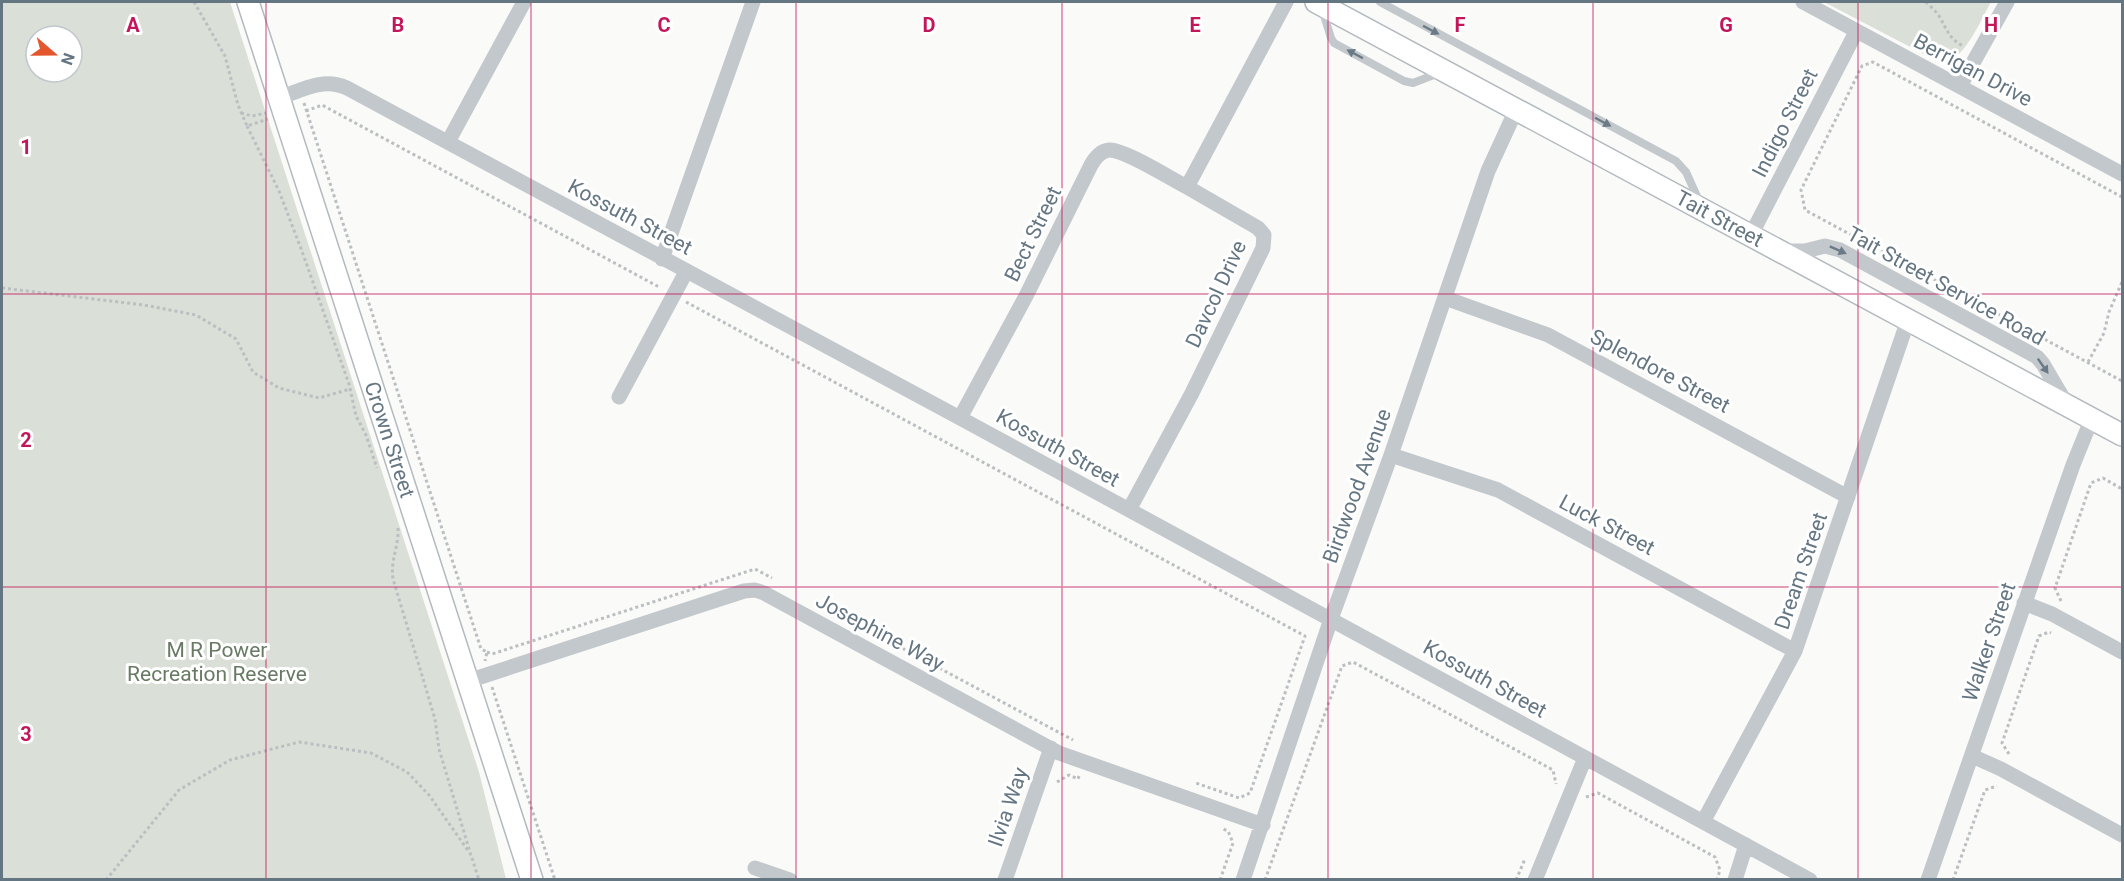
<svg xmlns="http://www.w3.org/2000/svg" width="2124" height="881" font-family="Roboto,sans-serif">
<rect width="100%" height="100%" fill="#fafaf8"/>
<path fill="#dadfd7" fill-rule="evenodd" d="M2 2H230L479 772 506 879H2ZM36 36H72V72H36Z
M1824 2H1991C1981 19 1962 67 1939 62Z"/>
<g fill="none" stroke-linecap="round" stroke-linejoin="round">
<defs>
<g id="secondary">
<path id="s1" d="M248 2 532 880"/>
<path id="s2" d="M1316 2 2122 435"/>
</g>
</defs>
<use href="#secondary" stroke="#b3babf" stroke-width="24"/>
<path stroke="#bbbfc2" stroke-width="3" stroke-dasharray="3 3" stroke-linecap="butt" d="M194 2 225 56 238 105 247 126 268 119
M1926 2C1930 6 1936 11 1939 16 1947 29 1948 38 1963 46
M304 103 481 649 487 652 485 661
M306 111 322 105 659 287
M241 113 252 116 266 113
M247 126 279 191 303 254 349 384 356 416 366 435 377 468
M2122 197 1873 62 1862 66 1858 74 1801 190 1805 210 2122 381
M2 288 144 305 196 315 236 339 253 372 279 388 319 398 350 389
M686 302 1305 636 1250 793 1239 798 1196 783
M2088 362 2104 333 2109 312 2122 282
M398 528C399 546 390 561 393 579L424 682 435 719 439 749 472 859
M2061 601 2055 588 2091 483 2103 478 2122 489
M876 634 1073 740
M487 652 492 654 755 569 772 578
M492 687 555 880
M2009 754 2002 743 2039 636 2049 632 2051 633
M1057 782 1069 775 1078 779 1079 776
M1586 797 1598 793 1715 857 1720 870 1717 880
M472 858 479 880
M106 880 179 790 230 760 299 742 371 753 407 772 429 795 469 852
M1220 880 1233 843 1228 831 1223 829
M1265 880 1342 666 1353 662 1553 770 1556 784
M1516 880 1525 859
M1953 880 1985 790 1997 786"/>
<path stroke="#c3c8cc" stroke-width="8" d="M1380 2 1676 161 1686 172 1700 203
M1323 12 1331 38 1334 43 1404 81 1413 83 1439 73"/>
<path stroke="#c3c8cc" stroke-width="15" d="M1803 2 2122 174
M1960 86 2007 2
M279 98C302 90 323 77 347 88L960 418 1810 880
M448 142 524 2
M1751 235 1856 32
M1781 251H1805L1825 246 1840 250 2037 357 2043 364 2066 403
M662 259 753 2
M1445 298 1548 335 1848 497
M619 397 686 272
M960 418 1026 296 1091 165C1095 158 1100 151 1109 150 1124 149 1171 179 1187 187
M1391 455 1498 490 1795 651
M1129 510 1192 393 1263 248 1264 235 1258 228 1187 187 1286 2
M2024 603 2052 614 2122 652
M468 681 744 591 755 590 764 593 1059 753 1263 825
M1972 756 2001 769 2122 835
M1703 822 1795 651 1908 320
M755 868 790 880
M1005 880 1051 748
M1243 880 1331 619 1391 455 1488 171 1516 110
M1535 880 1585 758
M1735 880 1746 845
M1928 880 2073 465 2092 418"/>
<use href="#secondary" stroke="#fff" stroke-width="21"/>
</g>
<defs><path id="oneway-solid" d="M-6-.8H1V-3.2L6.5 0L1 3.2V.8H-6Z" transform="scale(1.5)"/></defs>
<g fill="#6a7a87">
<use href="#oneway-solid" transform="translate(1431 30) rotate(28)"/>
<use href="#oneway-solid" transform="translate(1355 54) rotate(-152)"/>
<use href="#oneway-solid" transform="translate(1603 122) rotate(28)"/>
<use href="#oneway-solid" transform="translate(1838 250) rotate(24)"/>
<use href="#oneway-solid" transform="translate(2043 366) rotate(55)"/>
</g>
<path fill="none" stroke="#c2185b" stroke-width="1.5" stroke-opacity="0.55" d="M266 2V880M531 2V880M796 2V880M1062 2V880M1328 2V880M1593 2V880M1858 2V880M2 294H2122M2 587H2122"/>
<g text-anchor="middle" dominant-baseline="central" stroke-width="6" stroke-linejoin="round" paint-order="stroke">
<g font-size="21" fill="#657683" stroke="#fff">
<text transform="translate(1973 70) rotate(28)">Berrigan Drive</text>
<text transform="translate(1785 123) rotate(-63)">Indigo Street</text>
<text transform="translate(630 217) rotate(28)">Kossuth Street</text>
<text stroke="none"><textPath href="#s2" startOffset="458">Tait Street</textPath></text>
<text transform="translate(1033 234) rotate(-64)">Bect Street</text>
<text transform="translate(1946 286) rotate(29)">Tait Street Service Road</text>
<text transform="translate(1216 294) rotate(-65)">Davcol Drive</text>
<text transform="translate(1660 371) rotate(28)">Splendore Street</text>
<text stroke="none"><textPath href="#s1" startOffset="460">Crown Street</textPath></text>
<text transform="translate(1058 448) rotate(29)">Kossuth Street</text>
<text transform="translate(1357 486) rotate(-70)">Birdwood Avenue</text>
<text transform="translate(1607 525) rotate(28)">Luck Street</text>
<text transform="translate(1801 571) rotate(-71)">Dream Street</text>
<text transform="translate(880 632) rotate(28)">Josephine Way</text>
<text transform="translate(1989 642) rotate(-71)">Walker Street</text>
<text transform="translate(1485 679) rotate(29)">Kossuth Street</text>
<text transform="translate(1008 807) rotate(-71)">Ilvia Way</text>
</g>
<g font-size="21" fill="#687a64" stroke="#fff">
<text x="217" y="650">M R Power<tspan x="217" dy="24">Recreation Reserve</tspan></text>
</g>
</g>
<g font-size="20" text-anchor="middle" font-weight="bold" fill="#c2185b" stroke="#fff" stroke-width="6" stroke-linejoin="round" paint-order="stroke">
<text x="133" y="32">A</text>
<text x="398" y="32">B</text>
<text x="664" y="32">C</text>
<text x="929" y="32">D</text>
<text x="1195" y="32">E</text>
<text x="1460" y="32">F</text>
<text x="1726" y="32">G</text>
<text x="1991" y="32">H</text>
<text x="26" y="154">1</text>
<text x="26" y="447">2</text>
<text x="26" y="741">3</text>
</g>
<rect width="2124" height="881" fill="none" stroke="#657683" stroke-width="6"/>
<g transform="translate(54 54) rotate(110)"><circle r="28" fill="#ffffff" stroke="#c1c8cd" stroke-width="1.5"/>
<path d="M0-4.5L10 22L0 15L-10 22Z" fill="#e4572e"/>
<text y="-9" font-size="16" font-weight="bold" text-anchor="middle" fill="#657683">N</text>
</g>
</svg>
